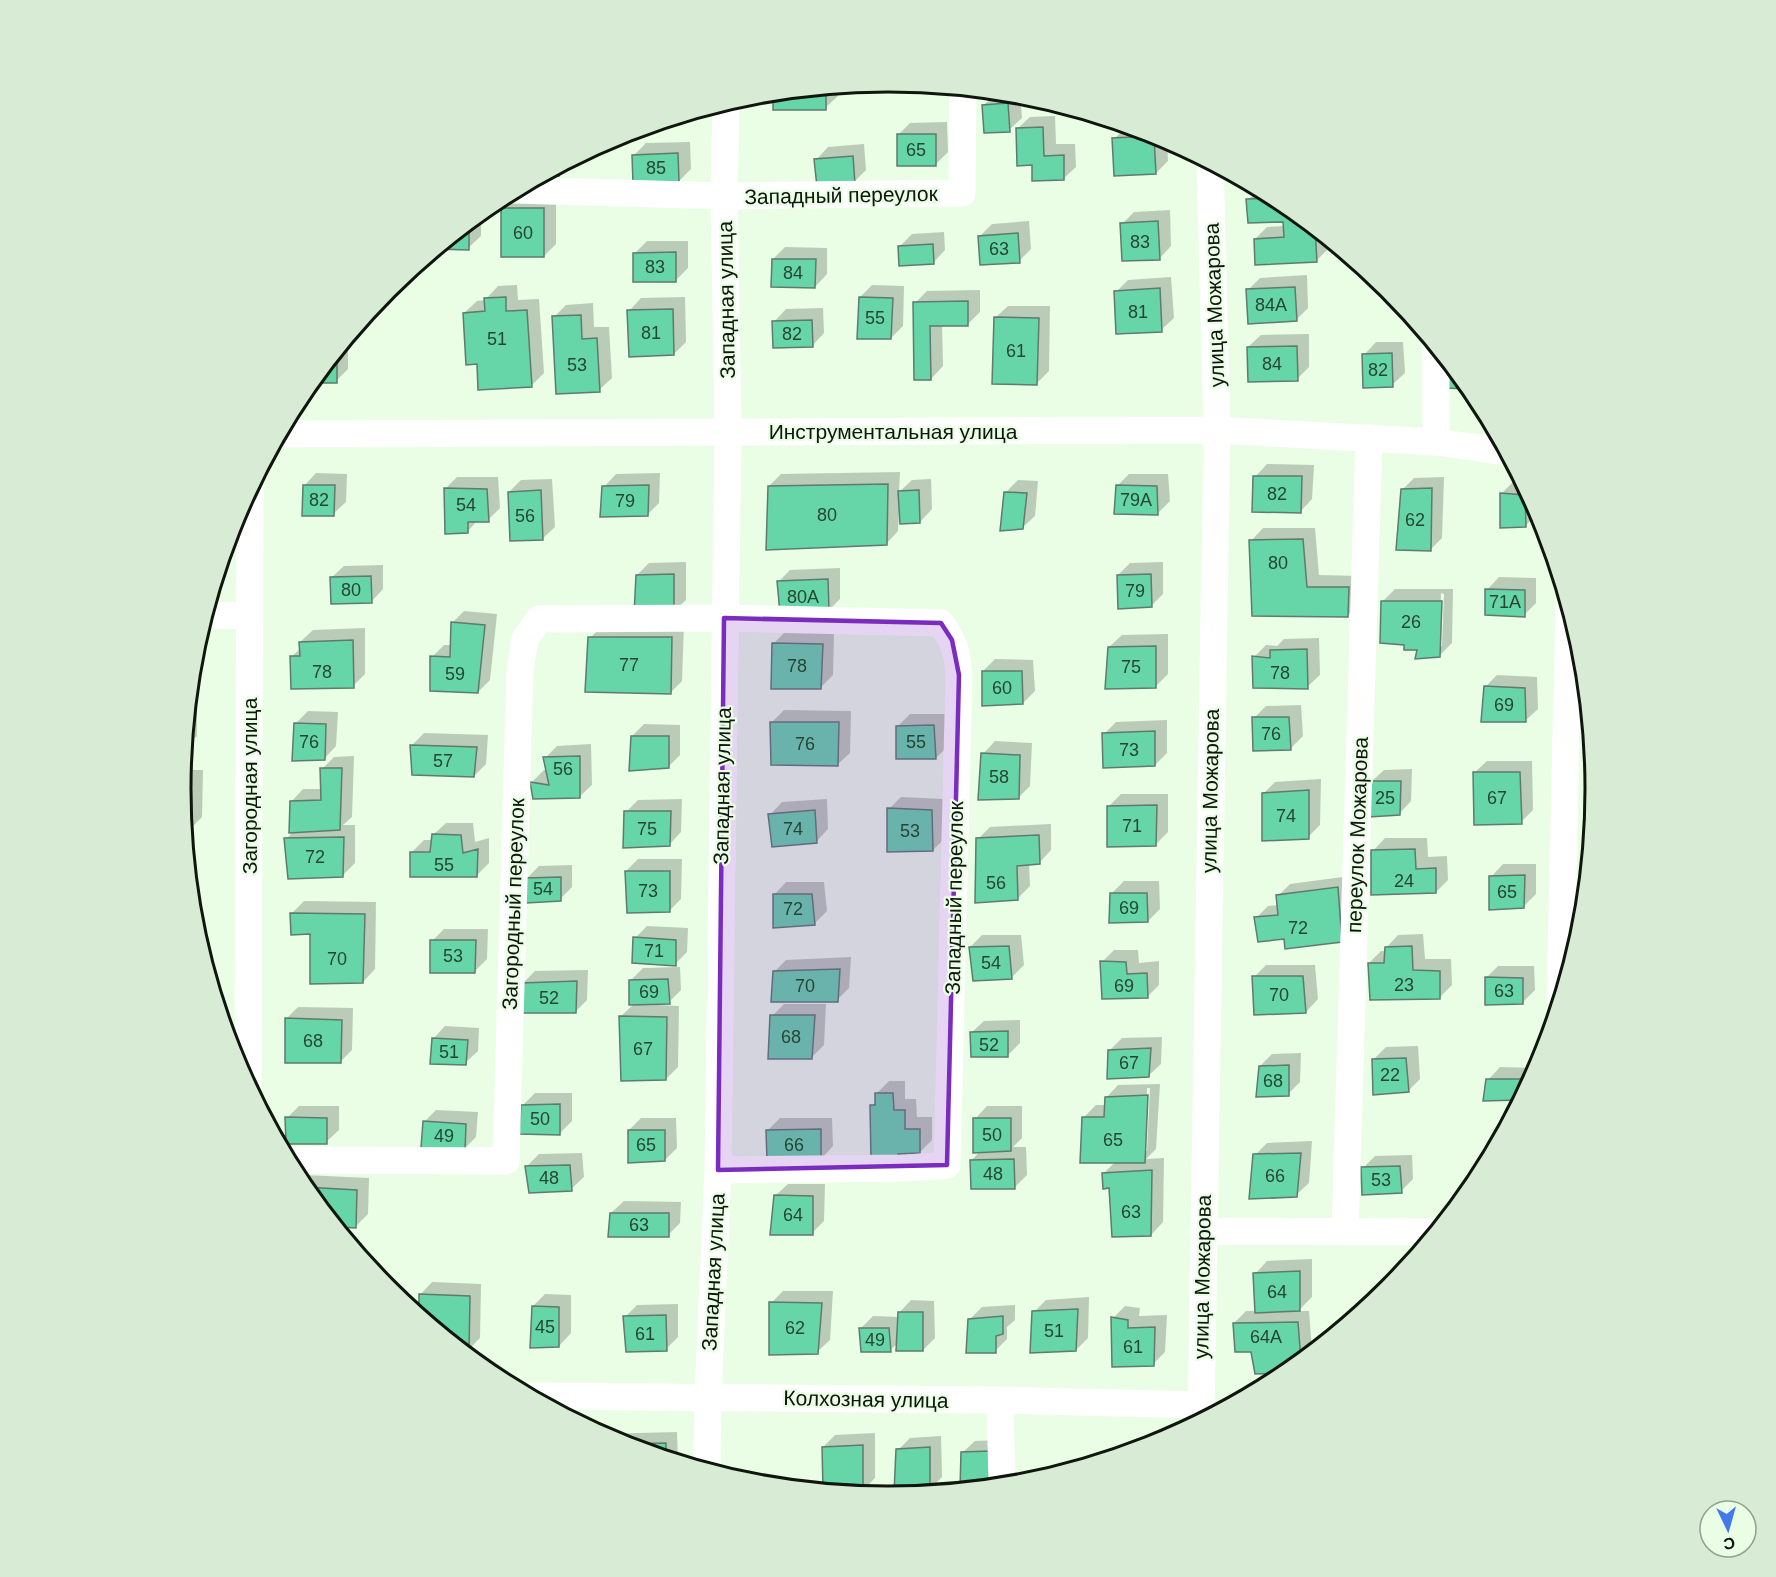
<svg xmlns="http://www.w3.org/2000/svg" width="1776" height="1577" font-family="Arial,sans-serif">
<rect width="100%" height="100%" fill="#e9fee5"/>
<path fill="#0003" fill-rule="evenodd" d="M838 86V96L825 108 774 92Z
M996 93 1020 94 1022 118 1009 130 984 105Z
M1055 116 1056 144H1075L1076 167 1063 179 1034 164 1017 129 1030 117Z
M947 122 948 152 935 165 898 135 910 123Z
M1126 127H1132L1159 135 1167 139 1168 161 1156 173 1114 139Z
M690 142 691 169 679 181 634 155 646 143Z
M864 144 866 170 854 182 816 160 828 147Z
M571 160V162L558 175 544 174Z
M1259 189 1281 200 1328 239V249L1316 261 1255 239 1267 227 1285 226 1284 220 1248 200Z
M514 197H556V244L544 256 502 209Z
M1170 210 1171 246 1159 259 1122 224 1134 212Z
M481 212V236L468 248H437Z
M1029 221 1031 249 1019 261 979 237 992 224Z
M944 232 945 250 933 263 900 246 912 234Z
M647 241H688V268L676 280 634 254Z
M785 247 827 248V274L815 287 773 259Z
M1307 275 1308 308 1296 320 1248 290 1260 278Z
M1171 277 1174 318 1161 330 1116 292 1128 280Z
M517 285 518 300 539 299 544 373 532 385 478 363 464 313 477 301 486 300V299L498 286Z
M872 285 904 286 903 326 891 338 860 297Z
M980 290V312L968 324H942L943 366 931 379 915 303 927 291Z
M685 297 686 342 674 354 629 311 641 298Z
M593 303 594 327H609L612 378 599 390 554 317 566 305Z
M1008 306H1050L1049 371 1037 383 995 318Z
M823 308 824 333 812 346 774 322 786 309Z
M1309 334V367L1297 379 1248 347 1261 335Z
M348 336V369L336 381H311Z
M1376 342H1403L1405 373 1392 385 1364 355Z
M1267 464 1314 465 1312 499 1300 512 1255 477Z
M900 472 899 492 912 480 931 479 932 509 920 522 899 514 898 531 886 544 769 486 781 474Z
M316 473 347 474 346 502 333 514 304 486Z
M660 473 659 503 647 515 604 487 616 474Z
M1129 474H1168L1170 501 1157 514 1117 486Z
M457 477H498L500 508 488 520H478L467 532 445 489Z
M1444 477 1442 538 1430 550 1402 490 1414 478Z
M552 479 555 527 542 539 509 492 521 480Z
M1018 480 1038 481 1035 516 1022 528 1005 493Z
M1513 482H1523L1537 510V514L1525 526 1501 494Z
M1263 528H1315L1319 575 1361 576 1360 603 1348 615 1253 614 1251 541Z
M686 562V600L673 612 637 575 649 563Z
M1163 562V594L1151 606 1118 575 1130 563Z
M383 565V589L371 602 331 578 344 566Z
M840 568V599L828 611 778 582 790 570Z
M1499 577 1536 578V603L1524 615 1487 590Z
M1395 589H1453L1452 643 1439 656 1405 643 1382 602ZM1441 593 1444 594 1442 646H1439Z
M464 611 497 614 490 680 478 692 432 657 444 645H451L452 623Z
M684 625 682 681 670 693 590 638 602 626Z
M365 628V674L353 686 291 657 301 648 300 642 313 630Z
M786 631 834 632 833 675 821 687 774 643Z
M1168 634V674L1155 687 1109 647 1122 635Z
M1319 638 1320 675 1307 687 1254 657 1266 645 1277 646 1284 639Z
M197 641H202L199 665 192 672 194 650Z
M995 659 1033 660 1035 691 1023 703 983 671Z
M1497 675 1537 677 1538 709 1525 721 1485 687Z
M189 704H197V736L184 748Z
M1301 705 1303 736 1291 748 1254 718 1266 706Z
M784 710 851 711 850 753 837 765 772 722Z
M308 711 338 712 336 746 324 759 296 723Z
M910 714H946L948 746 936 758 898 726Z
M1167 720V753L1155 765 1104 734 1116 722Z
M644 724 680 725V755L668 767 632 736Z
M424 733 488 735 486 764 474 776 412 745Z
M995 741 1032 743 1030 786 1018 798 983 754Z
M591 744 592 785 579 797 534 798 532 782 544 770 548 771 545 758 557 746Z
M354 756 352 817 343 825H355V863L343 875 286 839 294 831 291 802 303 789H322V769L334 757Z
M1487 761H1532L1533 810 1521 822 1474 773Z
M1412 769 1411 801 1399 814 1371 782 1384 770Z
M182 770H203L202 817 190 829 185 830 181 788Z
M1321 779 1320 825 1308 837 1263 794 1275 782Z
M1121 794H1168V832L1156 844 1109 806Z
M901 797 944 799 945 838 933 850 889 809Z
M682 799 681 832 669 845 626 812 638 800Z
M827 799 828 829 816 842 770 815 782 802Z
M446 823H473L475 842 489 838V863L476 876 412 852 424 840H433V835Z
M1051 824V850L1039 863H1029L1030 886 1018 898 978 839 990 827Z
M1385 838H1427L1428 857 1447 856 1448 880 1436 892 1373 851Z
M638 859H682L681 899 669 911 626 871Z
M1503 864H1536V894L1524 906 1491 877Z
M572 865V887L560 899 527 878 539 866Z
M189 874H197V900L192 905Z
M1350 876 1353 928 1285 938 1256 918 1268 906 1279 905 1278 896 1290 884Z
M1124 881H1159L1160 909 1148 921 1112 893Z
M786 882H824L827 911 815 923 774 895Z
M304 901 376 902 375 969 363 982 292 913Z
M647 926 688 928 687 952 675 964 635 938Z
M444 929H488L487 959 475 971 432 941Z
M1423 934 1425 959H1451L1452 985 1440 997 1369 963 1381 951H1386V948L1398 935Z
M982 935H1021L1024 965 1012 977 970 947Z
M1114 950H1138L1139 963 1159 961V985L1147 997 1102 962Z
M851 957 849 988 837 1000 774 972 786 960Z
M1266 965H1315L1318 999 1306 1012 1254 977Z
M1498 966H1534L1535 990 1522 1003 1486 978Z
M680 967 681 990 669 1002 658 1003V1005L679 1006 678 1067 666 1079 620 1017 634 1004 630 981 643 968Z
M588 970 587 1000 575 1012 523 983 535 971Z
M784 1004H826L824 1045 812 1057 772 1016Z
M298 1007 353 1008 352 1050 340 1062 286 1019Z
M1020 1020V1043L1007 1056 971 1033 984 1021Z
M445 1026 479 1028 478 1051 465 1063 433 1039Z
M1162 1037 1161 1064 1148 1076 1110 1050 1122 1038Z
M1418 1046 1420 1079 1408 1091 1374 1059 1386 1047Z
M1301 1053 1300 1082 1288 1094 1260 1066 1272 1054Z
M1500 1067 1534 1068V1074L1521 1099 1488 1080Z
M889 1081H905V1099H916L917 1117H932V1140L920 1152H904L897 1158 872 1106 877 1101V1093Z
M1160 1084 1156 1149 1146 1159 1164 1158 1163 1222 1151 1235 1111 1187 1103 1174 1116 1161 1083 1118 1096 1105H1106V1098L1118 1085ZM1147 1088H1150L1147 1151H1144Z
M535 1093H572V1121L560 1133 523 1105Z
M299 1106H339V1130L326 1142 287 1118Z
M987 1106H1022V1138L1013 1147H1026L1027 1175 1015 1187 972 1160 980 1151 975 1119Z
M436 1110 478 1112 476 1137 464 1149 424 1122Z
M641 1118H676L677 1148 665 1160 629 1130Z
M780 1118H832L833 1146 821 1159 768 1130Z
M1312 1141 1309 1183 1296 1195 1255 1155 1267 1143Z
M582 1153 584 1177 571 1189 527 1166 539 1154Z
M1491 1154 1483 1168V1162Z
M1412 1155 1413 1179 1401 1191 1363 1168 1375 1156Z
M304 1175 369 1178 368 1214 356 1226H336L299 1180Z
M788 1184H825L824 1221 812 1233 775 1196Z
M624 1201 681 1202 680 1223 668 1235 611 1213Z
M1312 1259V1297L1298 1311H1309L1312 1351 1287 1372 1256 1373 1253 1350 1234 1323 1246 1311H1256L1255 1274 1267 1261Z
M432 1282 481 1284 480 1338 468 1350H462L420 1315V1295Z
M783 1291H833L830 1340 817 1352 771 1303Z
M545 1294 571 1295V1333L559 1346 533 1306Z
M1089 1297 1088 1338 1076 1350 1034 1312 1046 1300Z
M911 1300 934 1301 935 1338 923 1350 898 1343 890 1350 861 1328 873 1316 899 1317V1313Z
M678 1304V1337L666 1349 625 1317 637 1305Z
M1015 1305V1320L1007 1327V1339L995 1351 970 1319 982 1307Z
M1125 1306 1140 1308 1139 1316 1167 1315 1165 1352 1153 1364 1113 1318Z
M677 1432 678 1461 617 1442 602 1434Z
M875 1433V1478L863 1490 842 1491 824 1490 823 1447 835 1435Z
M941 1436 942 1477 930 1489 898 1450 910 1438Z
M1002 1440 994 1486 961 1489 962 1453 975 1441Z
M1127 1445H1150L1118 1455Z
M811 1483V1488L783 1486 784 1485Z"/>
<path fill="#66d5a8" stroke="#5f7b6e" stroke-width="1.5" d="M826 87V110H773V92Z
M1008 103 1010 132 984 133 982 105Z
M1043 127 1044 156 1064 155V180L1032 181V165L1017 166 1016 128Z
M897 134H936V166H897Z
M1154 136 1156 174 1114 176 1112 138Z
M678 153 679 182 633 184 632 155Z
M853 156 855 184 817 187 814 159Z
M559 166V176H541Z
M1277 198 1315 228 1317 262 1255 265 1254 239 1284 237 1283 222 1248 223 1246 199Z
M501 208H544V257H501Z
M469 221V250L435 249Z
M1158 221 1160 260 1122 261 1120 223Z
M1018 233 1020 263 980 265 978 236Z
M933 244 934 264 899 266 898 246Z
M676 252V282H633V253Z
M772 259H816L815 288 771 287Z
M1295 287 1297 321 1248 324 1246 289Z
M1160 288 1162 332 1116 334 1114 291Z
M506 297V311L527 310 532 387 478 390 477 364 466 365 463 313 485 311 484 298Z
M859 297 893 298 891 339H857Z
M968 301V326H930L931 380H914L913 302Z
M673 309 674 355 629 357 627 310Z
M581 315 582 339 597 338 600 392 556 394 552 316Z
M994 317 1039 318 1037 385 992 384Z
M812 320 813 347 773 348 772 321Z
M1297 346 1298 381 1248 382 1247 347Z
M337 350V383H310Z
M1392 353 1393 387 1363 388 1362 354Z
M1445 357 1471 389 1444 388Z
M1253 476H1302L1301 513 1252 512Z
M888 484 887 545 766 550 768 486Z
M303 485H335L334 516H302Z
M649 485 648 516 600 517 602 486Z
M1116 485 1157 486 1158 515 1114 514Z
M444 488 487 489 489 522H468V533L445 534Z
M1432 488 1431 551 1396 550 1401 489Z
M541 490 543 540 510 541 508 492Z
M919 490 920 523 900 524 898 491Z
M1004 492 1027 493 1023 529 1000 531Z
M1500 493 1525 495 1526 527 1500 528Z
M1303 539 1307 587H1349L1348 617 1252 616 1249 540Z
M674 574V613L634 614 636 575Z
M1151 574 1152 607 1118 609 1117 575Z
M371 576 372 603 331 604 330 577Z
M828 579 829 612 780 613 777 581Z
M1485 589 1525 590V617L1485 615Z
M1381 601H1442L1440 657 1415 659 1417 650H1404V645L1380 643Z
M451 622 485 625 478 693 430 691V656L450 657Z
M588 637H672L671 694 585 692Z
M353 640 354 688 291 689 290 656H300L299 642Z
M772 643 823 644 821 689H771Z
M1156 646V688L1105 689 1108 647Z
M1307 649 1308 689 1253 688 1252 656 1270 658V650Z
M982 671H1022L1023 704 982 706Z
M1484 686 1525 688 1526 722H1481Z
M1584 690H1586L1589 726H1584Z
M1252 717H1289L1291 750 1253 751Z
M770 722H839L838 766 771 765Z
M294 723 326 724 325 760 292 761Z
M934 725 936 759H896V726Z
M1155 731V766L1103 768 1102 733Z
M631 736H669V768L629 771Z
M410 745 477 747 474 777 412 775Z
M981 753 1020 755 1019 799 978 800Z
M580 756V798L533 799 530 782 549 785 543 757Z
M320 768H342L340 830 289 833 290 801 321 800Z
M1473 772H1520L1522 824 1474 825Z
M181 781H191V831H185Z
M1370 781H1401L1400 815 1369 817Z
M1309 790V839L1262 841V793Z
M1157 805 1156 846 1107 847V806Z
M887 808 932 810 933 851 887 852Z
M815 810 817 843 772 847 768 814Z
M624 811H671L670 846 623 848Z
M432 834 461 835 463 853 478 849 477 877H410V852H430Z
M1039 835 1040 864 1017 866 1018 900 975 903 976 838Z
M344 837 343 877 288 879 284 838Z
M1415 849 1416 869 1436 868V893L1371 895V850Z
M625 871H670V912L627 913Z
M1525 875 1524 908 1489 910V876Z
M561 877V901L526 903V878Z
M1338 887 1342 942 1285 949 1284 939 1258 942 1254 917 1278 915 1276 895Z
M1110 893H1147L1148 922 1109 923Z
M773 894H812L815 925 773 928Z
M290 913 365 914 363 983 310 984V934L291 935Z
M633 937 676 940V966L632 963Z
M430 940H476L475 973H430Z
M1009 946 1012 979 973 981 969 947Z
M1412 946 1413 970 1440 971V999L1370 1000 1368 963H1384L1385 947Z
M1100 961 1126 962 1127 974 1147 973 1148 998 1102 999Z
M840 969 838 1002H771L773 971Z
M1252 976H1303L1306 1013 1254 1015Z
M1485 977 1523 978V1004L1485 1005Z
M668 979 670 1004 629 1005V980Z
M577 981 576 1013H521V983Z
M770 1015H815L812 1059H768Z
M619 1016 667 1017 666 1080 621 1081Z
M285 1018 342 1020 341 1063H285Z
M1008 1031V1057H971L970 1032Z
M432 1038 468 1040 466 1065 430 1064Z
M1151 1048 1149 1077 1107 1079 1108 1050Z
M1406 1058 1409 1092 1373 1095 1372 1059Z
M1289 1065V1096L1256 1097 1259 1066Z
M1486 1079H1522V1096L1520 1100 1483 1101Z
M875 1093H893L894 1110H905V1129H920V1153L898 1154V1160H871L870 1105H875Z
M1148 1095 1145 1163H1080L1082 1117H1104L1105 1097Z
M560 1104V1135L519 1134 521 1105Z
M285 1117 327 1118V1144H286Z
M973 1118H1011V1151L973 1153Z
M423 1121 466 1124 465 1151 421 1148Z
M821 1129V1160L767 1161 766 1130Z
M628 1130H665V1161L628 1163Z
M1301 1153 1297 1197 1249 1199 1253 1154Z
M1014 1159 1015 1189H971L970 1160Z
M570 1165 572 1191 529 1193 525 1166Z
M1400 1166 1402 1193 1362 1195 1361 1167Z
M1152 1170 1151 1236 1112 1237 1109 1188 1103 1189 1102 1173Z
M304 1187 357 1190 356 1228 337 1227Z
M774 1195 813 1196V1235H770Z
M610 1213H669V1237H608Z
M1300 1271V1311L1255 1313 1253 1273Z
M419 1294 470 1296 469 1351H464L419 1314Z
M769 1302 822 1303 818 1354 769 1355Z
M532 1306 559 1307V1347L530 1348Z
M1078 1309 1076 1351 1030 1353 1032 1311Z
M898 1312H923V1351H896Z
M666 1315 667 1351 626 1352 623 1316Z
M1003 1316V1334L996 1336V1353H966L968 1319Z
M1111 1317 1128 1320V1328L1155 1327 1154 1366 1112 1367Z
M1298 1322 1301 1361 1285 1373 1255 1374 1251 1352H1235L1233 1323Z
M859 1328H889L891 1352H861Z
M666 1443V1457L624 1444Z
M863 1445V1492H851L823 1490 822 1447Z
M930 1447V1490L894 1493 896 1449Z
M990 1451 989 1486 960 1489 961 1452Z"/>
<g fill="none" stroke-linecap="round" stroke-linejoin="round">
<path stroke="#fff" stroke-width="27" d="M514 190 724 196 962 193 963 88
M1436 346V442
M279 434 1217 430 1436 442 1506 452
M205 615 250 616
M1560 997 1569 607
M248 1084 250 488
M288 1160 506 1161 520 670 525 639 539 619 724 618 941 623C955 643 957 652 959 675L947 1165 907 1168 718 1170
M1203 1231 1435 1232
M1345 1232 1369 438
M532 1396 1000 1400 1201 1405
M1000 1400 1002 1485
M1201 1420 1217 430 1210 162
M707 1469 708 1397 718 1170 728 431 724 196 726 102"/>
</g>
<path fill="#7b2cbf" fill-opacity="0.2" stroke="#7b2cbf" stroke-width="4.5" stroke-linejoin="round" d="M724 618 941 623 952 640 959 675 947 1165 718 1170Z"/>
<g text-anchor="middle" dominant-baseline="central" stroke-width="4.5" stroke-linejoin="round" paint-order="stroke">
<g font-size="18" fill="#254634">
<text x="916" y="150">65</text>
<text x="656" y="168">85</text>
<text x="523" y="233">60</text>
<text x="1140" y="242">83</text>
<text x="999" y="249">63</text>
<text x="655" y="267">83</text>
<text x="793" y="273">84</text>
<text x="1271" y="305">84А</text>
<text x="1138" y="312">81</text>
<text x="875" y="318">55</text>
<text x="651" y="333">81</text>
<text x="792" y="334">82</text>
<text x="497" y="339">51</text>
<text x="1016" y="351">61</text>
<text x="1272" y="364">84</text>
<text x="577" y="365">53</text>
<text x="1378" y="370">82</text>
<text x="1277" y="494">82</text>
<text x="319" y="500">82</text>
<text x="1136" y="500">79А</text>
<text x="625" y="501">79</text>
<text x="466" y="505">54</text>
<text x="827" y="515">80</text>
<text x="525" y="516">56</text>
<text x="1415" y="520">62</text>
<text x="1278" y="563">80</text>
<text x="351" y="590">80</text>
<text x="1135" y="591">79</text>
<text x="803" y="597">80А</text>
<text x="1505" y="602">71А</text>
<text x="1411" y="622">26</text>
<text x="629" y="665">77</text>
<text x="797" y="666">78</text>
<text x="1131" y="667">75</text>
<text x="322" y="672">78</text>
<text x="1280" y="673">78</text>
<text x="455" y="674">59</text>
<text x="1002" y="688">60</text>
<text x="1504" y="705">69</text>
<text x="1271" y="734">76</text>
<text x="309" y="742">76</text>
<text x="916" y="742">55</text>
<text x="805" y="744">76</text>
<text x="1129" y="750">73</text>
<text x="443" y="761">57</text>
<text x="563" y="769">56</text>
<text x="999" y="777">58</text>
<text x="1385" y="798">25</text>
<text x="1497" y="798">67</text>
<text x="1286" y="816">74</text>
<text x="1132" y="826">71</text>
<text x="647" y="829">75</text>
<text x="793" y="829">74</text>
<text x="910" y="831">53</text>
<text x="315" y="857">72</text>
<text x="444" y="865">55</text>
<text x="1404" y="881">24</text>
<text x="996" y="883">56</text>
<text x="543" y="889">54</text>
<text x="648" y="891">73</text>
<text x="1507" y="892">65</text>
<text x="1129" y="908">69</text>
<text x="793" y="909">72</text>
<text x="1298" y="928">72</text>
<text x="654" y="951">71</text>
<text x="453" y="956">53</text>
<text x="337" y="959">70</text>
<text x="991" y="963">54</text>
<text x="1404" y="985">23</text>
<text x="805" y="986">70</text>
<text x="1124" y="986">69</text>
<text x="1504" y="991">63</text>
<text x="649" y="992">69</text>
<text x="1279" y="995">70</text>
<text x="549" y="998">52</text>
<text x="791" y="1037">68</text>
<text x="313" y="1041">68</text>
<text x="989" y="1045">52</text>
<text x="643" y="1049">67</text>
<text x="449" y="1052">51</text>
<text x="1129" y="1063">67</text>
<text x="1390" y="1075">22</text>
<text x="1273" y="1081">68</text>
<text x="540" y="1119">50</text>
<text x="992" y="1135">50</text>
<text x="444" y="1136">49</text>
<text x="1113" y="1140">65</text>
<text x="646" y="1145">65</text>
<text x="794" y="1145">66</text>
<text x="993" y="1174">48</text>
<text x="1275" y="1176">66</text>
<text x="549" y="1178">48</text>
<text x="1381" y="1180">53</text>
<text x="1131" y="1212">63</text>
<text x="793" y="1215">64</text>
<text x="639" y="1225">63</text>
<text x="1277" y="1292">64</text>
<text x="545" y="1327">45</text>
<text x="795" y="1328">62</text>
<text x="1054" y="1331">51</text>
<text x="645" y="1334">61</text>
<text x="1266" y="1337">64А</text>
<text x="875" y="1340">49</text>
<text x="1133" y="1347">61</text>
</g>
<g font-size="21" fill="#0f160e" stroke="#e9fee5">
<text transform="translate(841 195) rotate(-1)">Западный переулок</text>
<text transform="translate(726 300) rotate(-91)">Западная улица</text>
<text transform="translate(1214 305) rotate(-92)">улица Можарова</text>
<text x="893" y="431">Инструментальная улица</text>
<text transform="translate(249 786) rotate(-90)">Загородная улица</text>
<text transform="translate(722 786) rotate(-89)">Западная улица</text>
<text transform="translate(1210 791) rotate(-89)">улица Можарова</text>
<text transform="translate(1357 835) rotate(-88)">переулок Можарова</text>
<text transform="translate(954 898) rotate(-89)">Западный переулок</text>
<text transform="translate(513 904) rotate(-88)">Загородный переулок</text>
<text transform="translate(713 1272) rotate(-87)">Западная улица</text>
<text transform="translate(1202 1277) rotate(-89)">улица Можарова</text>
<text transform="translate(866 1399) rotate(1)">Колхозная улица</text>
</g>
</g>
<path d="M0 0H1776V1577H0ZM191 789a697 697 0 1 1 1394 0a697 697 0 1 1-1394 0Z" fill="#d8ebd4" fill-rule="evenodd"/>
<path fill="none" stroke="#0f160e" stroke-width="3" d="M191 789a697 697 0 1 1 1394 0a697 697 0 1 1-1394 0Z"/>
<g transform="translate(1728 1529) rotate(175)"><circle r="28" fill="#e9fee5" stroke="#92a18f" stroke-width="1.5"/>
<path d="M0-4.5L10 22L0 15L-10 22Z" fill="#4379ea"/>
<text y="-9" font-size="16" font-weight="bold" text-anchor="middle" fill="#0f160e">С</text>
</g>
</svg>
